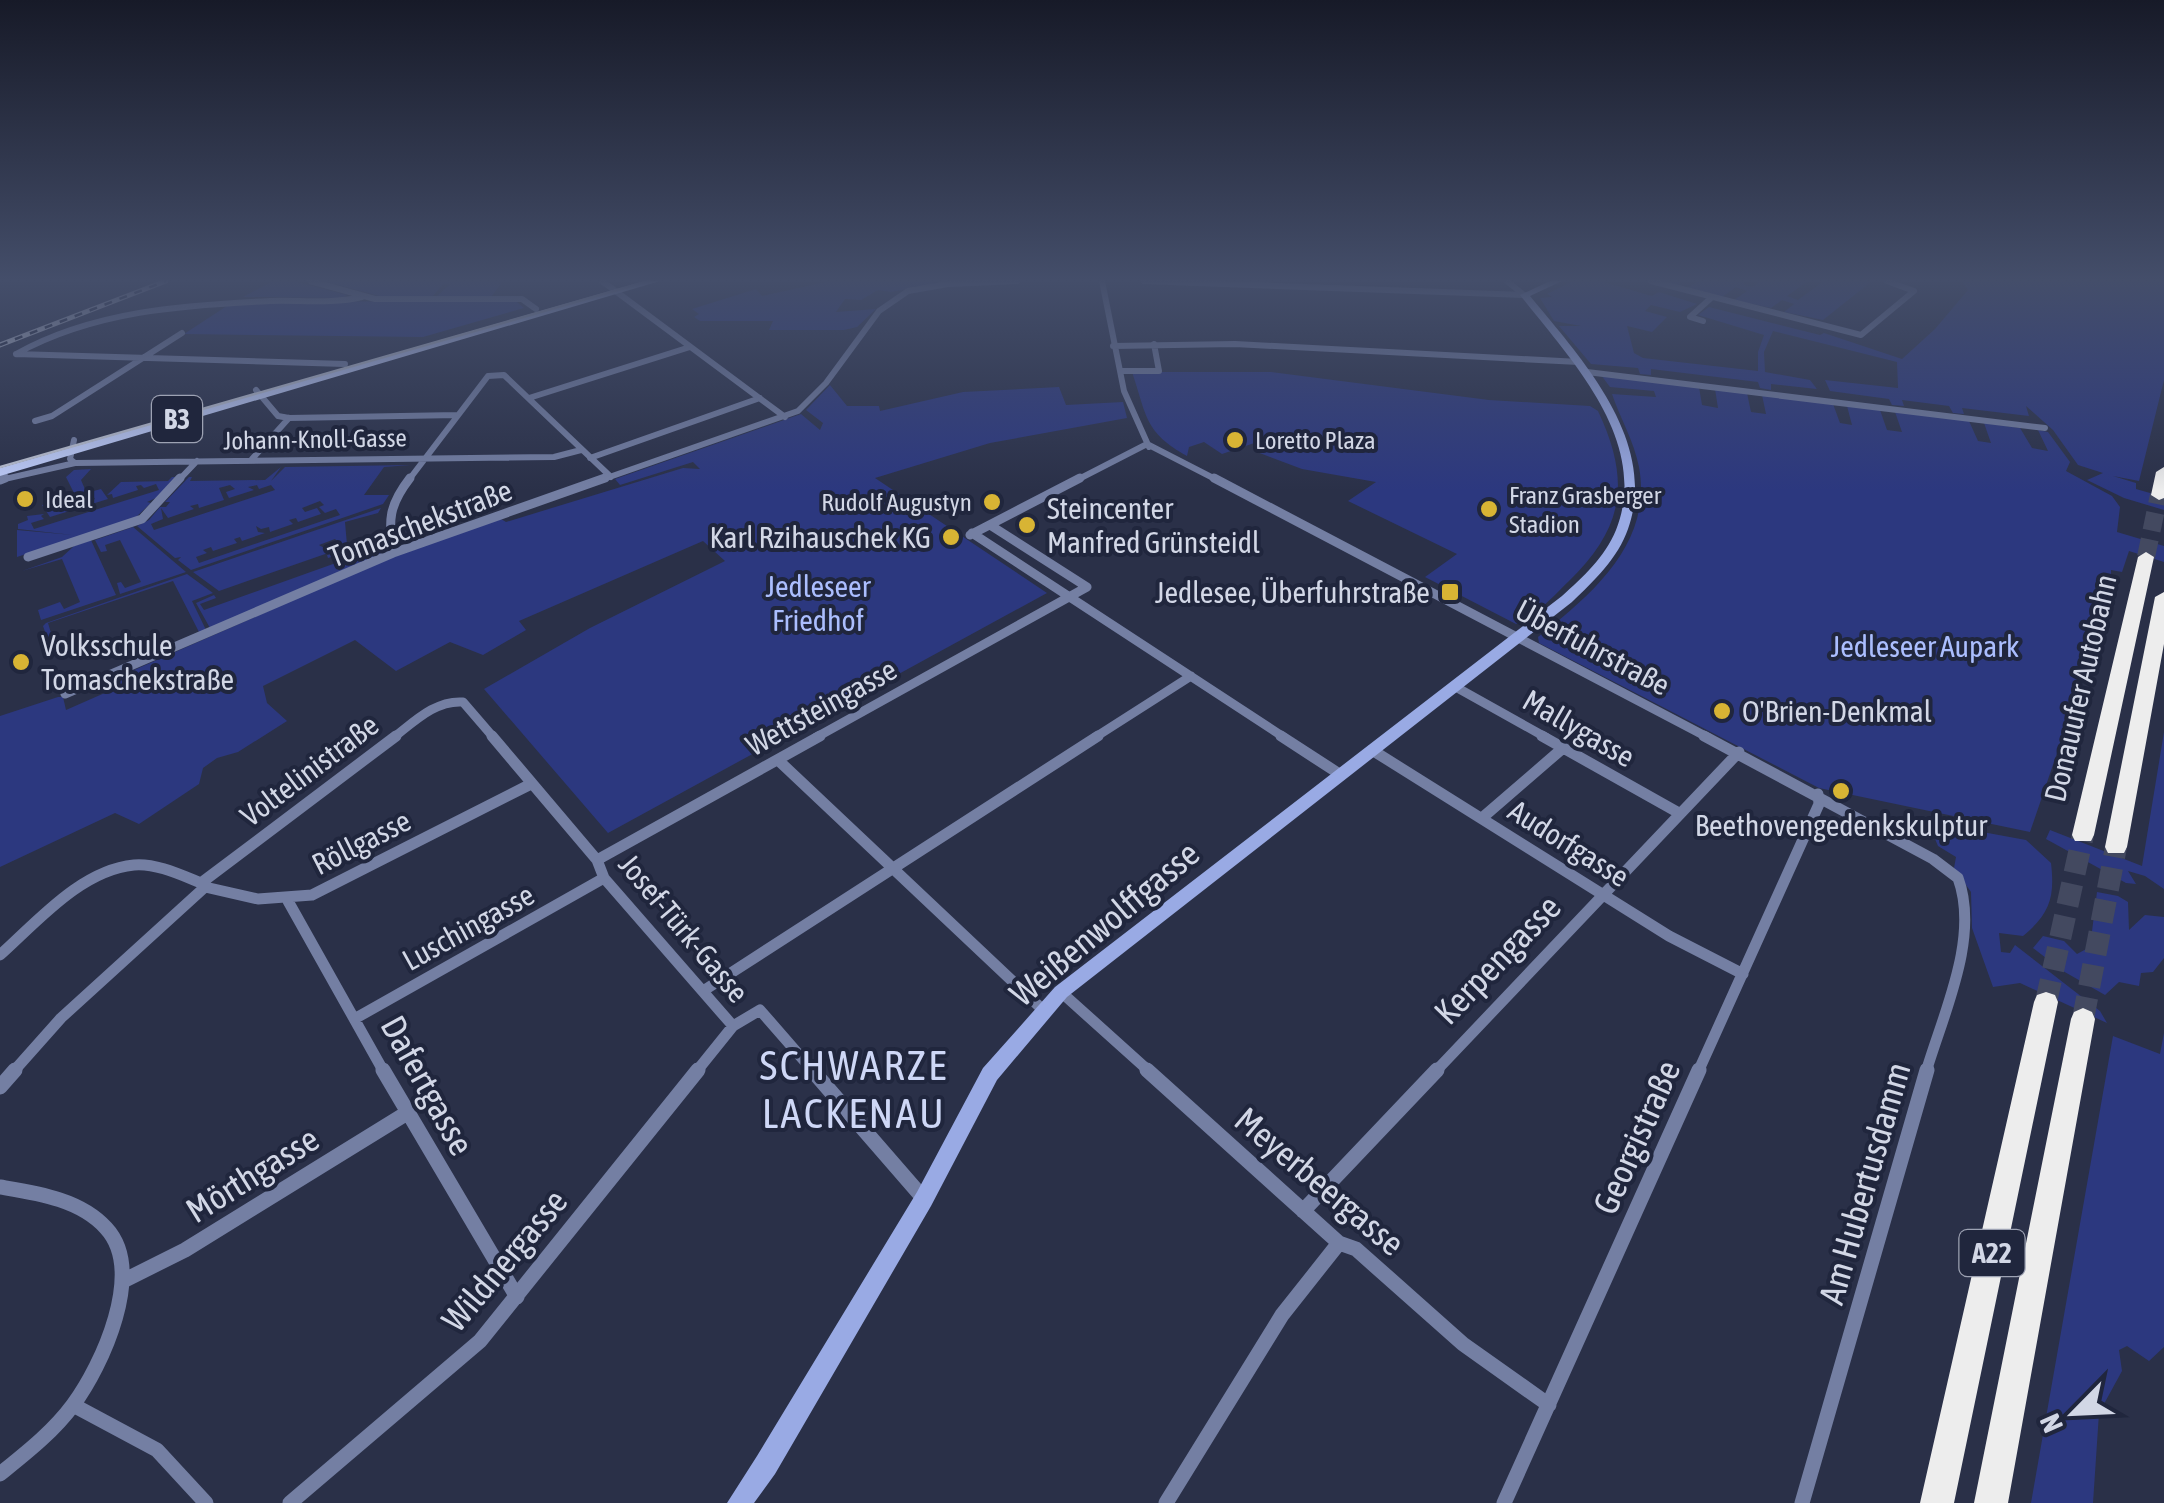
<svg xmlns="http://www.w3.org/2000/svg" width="2164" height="1503" font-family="'Asap Condensed',sans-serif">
<rect width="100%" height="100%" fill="#2a3048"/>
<path fill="#2c387f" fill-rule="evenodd" d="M273 281H293L347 295 342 298 243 297Z
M324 281H503L505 282 496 283 501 284 491 297H436L450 284 444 283 432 297H383Z
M830 281H933V284L891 292 878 290 861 300 845 299 836 312 876 309 857 327 844 330H769L773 321H700L694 317 699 314 692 309 756 289 762 296Z
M1573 281H1600L1652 296 1659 292 1697 304 1680 312 1651 305 1645 311 1667 317 1652 332 1627 326 1634 353 1643 358 1758 371V352L1764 335 1698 315 1709 307 1820 335 1824 333 1902 359 1935 329 1968 290 1962 281H2164V380L2139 481 2113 476 2136 483V489L2164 497V510L2124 498 2087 480 2103 473 2078 465 2053 430 2026 406 2029 416 1962 408 1964 414 1953 413 1949 406 1902 400 1904 406 1892 405 1889 399 1830 391 1825 380 1898 388 1897 362 1773 331 1764 352 1765 372 1810 380 1817 389 1771 384V390L1760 388 1758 382 1651 369V375L1640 374 1638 368 1591 364 1559 326H1581L1554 321 1540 298 1552 297 1547 294Z
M1658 281H1682L1678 285 1687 288 1698 281H1745L1743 284 1752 287 1761 281H1808L1787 296 1798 300 1824 281H1872L1823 320 1784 312 1794 304 1782 300 1771 308 1734 300 1747 291 1736 287 1722 297Z
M248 301 517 302 524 308 423 337 184 334 233 302Z
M1132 372H1271L1489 400 1590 406 1598 411C1633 485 1621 530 1569 581 1556 593 1537 616 1516 624L1425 577 1457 554 1348 501 1376 482 1302 469 1257 452 1275 436 1222 454 1204 442 1189 447 1187 456C1144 432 1147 416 1132 372Z
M1601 375 1699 387 1702 405 1718 408 1715 389 1747 393 1751 412 1766 414 1762 395 1833 404 1840 423 1852 425 1847 406 1880 410 1887 430 1902 432 1895 412 1969 421 1978 441 1991 443 1984 423 2020 428 2032 448 2048 451 2038 430 2048 432 2070 462 2066 471 2112 496 2120 507 2117 532 2164 546V562L2129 551 2122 572 2111 570V576L2117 578 2030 832 1819 788 1539 643 1538 637C1591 595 1653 544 1639 467 1634 441 1620 418 1612 394L1656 397 1654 391 1610 387Z
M830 385 847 406H879L880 411 963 392 1059 387 1066 405 1123 402 1127 418 990 443 875 478 1047 593 608 833 484 689 590 628 725 561 703 541 519 621 526 630 483 655 450 642 396 671 355 640 263 686 267 703 287 721 238 752 217 758 203 768 199 784 139 824 115 813 0 867V716L58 697H63L66 710 116 688 125 674 389 558 501 519 506 522 683 468 700 469 693 462 620 485 615 479 801 414 820 430 823 423 806 410Z
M411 465 384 467 364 495H389L383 504 191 570 178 560 181 557 175 558 137 526 149 520 160 507H166L170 502H165L189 477H192L190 481 265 480 281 467 271 481 285 467ZM230 485 235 489 226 492 229 498 254 490 248 487 257 485 259 489 271 485 275 490 154 530 151 524 163 519 161 508 168 518 194 509 190 506 198 504 199 508 224 500 219 488ZM320 501 324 505 319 507 325 513 336 509 340 515 199 563 196 557 207 553 203 550 211 547 213 551 237 543 234 539 240 537 242 541 265 533 258 532 256 526 261 529 269 527 270 532 293 524 289 520 296 518 298 522 321 514 317 508 305 512 302 508Z
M91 469 81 480 90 501 95 499 90 492 101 489 108 499 82 507 80 503 74 505 76 509 50 517 42 505 75 495 66 477 74 470Z
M172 477H177L156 498 147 502 151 503 135 518 17 557V530L73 535 18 529V524L28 520 27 516 44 514 41 516 44 519 31 523 34 529 159 490 156 484 144 488 141 485 136 486 138 490 113 498 112 494 107 495 121 482 168 481Z
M381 508 378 513 345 522 347 545 380 538 333 550 330 547 339 543 335 539 319 545 331 552 219 591 193 572Z
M133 527 186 572 120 594 117 583 121 582 125 588 141 582 120 540 105 545 107 551 101 552 95 540Z
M91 540 116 595 41 620 38 610 60 602 64 609 80 602 62 559 22 571 62 557 74 546Z
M377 540H380L382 555 210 628 196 603 214 595 216 598 200 604 204 610 347 559 343 553 328 558 327 555 377 544Z
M187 574 213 593 192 601 206 630 199 632 173 581 48 623 54 643 59 642 63 652 53 655 43 626 46 623Z
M2164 732V889L2145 876 2128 871 2136 884 2126 883 2046 839 2050 830 2142 866Z
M1928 822 2026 840 2051 863C2055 897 2050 914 2023 936L1999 933 2001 952 2010 953 2015 945 2100 1011 2107 1023 2020 983 1993 987 1972 928 1971 892 1954 868 1956 857 1938 846Z
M2097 892 2118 896 2128 902 2129 930 2145 915 2164 917V958L2153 972 2141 973 2139 986 2119 982 2105 995 2063 971 2033 948 2043 936 2064 941 2077 954 2090 947Z
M2164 1033V1347L2149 1361 2127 1346 2119 1350 2122 1371 2099 1413 2093 1503H2031L2113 1036 2160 1054Z"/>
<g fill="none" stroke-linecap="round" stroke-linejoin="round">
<path stroke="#434960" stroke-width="18" stroke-dasharray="18 9" stroke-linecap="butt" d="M2146 557 2159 495"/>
<path stroke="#434960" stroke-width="22" stroke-dasharray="22 11" stroke-linecap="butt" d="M2046 1002 2083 835
M2083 1019 2116 847"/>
<path stroke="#747fa3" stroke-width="6" d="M310 281 375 299H522L536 309
M602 281 785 417
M1102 281 1124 391 1149 447
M1144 281 1525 295
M1507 281 1524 295
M1651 281 1861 335 1914 291 1887 281
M1703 321 1690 317 1711 298
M1113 346 1235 344 1579 362
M16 354C93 311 183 305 270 301 300 300 333 304 362 297
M16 354 345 364
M1122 371H1159L1154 344
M1587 372 2045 428
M256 390 278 416 289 418 457 415
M529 398 690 347
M35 421 52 416 182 333
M74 440 70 459 75 463 554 457 581 450
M1147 444 1219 481
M590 458 760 398
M252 459 289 418
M0 480 75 463
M178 481 197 461
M408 481 488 376 504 375 611 477
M598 481 798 411 826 383 879 311 908 291 948 284 1017 281
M1075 481 1147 444"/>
<path stroke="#747fa3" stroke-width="9" d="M1214 478 1709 738
M0 480 5 478
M972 533 1285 738
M970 535 1080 478
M393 553C388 520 389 505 410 478
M28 557 142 519 180 478
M1454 686 1547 738
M65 694 393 553 605 478
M393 738C414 722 435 700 463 702L494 738
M815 738 1087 587 990 525
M1094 738 1191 676"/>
<path stroke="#747fa3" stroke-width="11" d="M492 736 597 860 604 878 733 1026 760 1010 814 1072
M1281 736 1341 775
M1542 736 1679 813
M1704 736 1933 859 1958 878C1980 938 1943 1014 1926 1072
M1372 750 1669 936 1743 974
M778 760 1043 1010
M1482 818 1563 748
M597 860 820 736
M205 887 258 899 312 895 531 784
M288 901 384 1072
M0 955C37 922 81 870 134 865 156 863 181 875 201 883L396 736
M703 991 1098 736
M1061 992 1150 1072
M356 1018 604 878
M13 1072 61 1018 205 887 202 883
M696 1072 733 1026
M1435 1072 1739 752
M1698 1072 1819 804 1818 794"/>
<path stroke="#747fa3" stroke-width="15" d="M383 1070 517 1297
M812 1070 924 1199
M1147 1070 1339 1243 1356 1249 1463 1344 1549 1405
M0 1087 15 1070
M0 1187C36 1193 80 1199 106 1228 146 1271 102 1366 73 1405 53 1432 26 1453 0 1474
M1303 1211 1437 1070
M125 1280 185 1250 407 1113
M73 1405 157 1450 206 1503
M290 1503 480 1341 698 1070
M1166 1503 1282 1315 1339 1243
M1504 1503 1699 1070
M1802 1503 1927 1070"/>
<path fill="#99aae4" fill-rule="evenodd" d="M1550 281H1562L1530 296C1581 358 1659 441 1628 529 1618 558 1594 581 1572 602L1067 997 997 1080 931 1206 775 1474 754 1503H727L757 1456 917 1192 983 1068 1055 987 1562 596C1583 577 1605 557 1616 530 1651 441 1570 359 1520 295Z"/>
<path fill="#bfcdfa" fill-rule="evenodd" d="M644 281H660L0 476V468Z"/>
<path fill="#ededed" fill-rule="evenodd" d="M2164 467V498L2159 500 2151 495 2156 472Z
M2146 552 2154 557 2094 835 2091 841H2075L2072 835 2138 557Z
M2164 592V644L2127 847 2124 853H2108L2105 847 2155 597Z
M2046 992 2055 995 2058 1002 1954 1503H1920L2034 1002 2037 995Z
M2083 1008 2092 1012 2095 1019 2008 1503H1974L2071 1019 2074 1012Z"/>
<path stroke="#bcc2d2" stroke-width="2.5" d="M0 467 649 281"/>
<defs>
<path id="rail" d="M0 345 166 281"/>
</defs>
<use href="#rail" stroke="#bcc2d2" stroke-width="5"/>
<use href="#rail" stroke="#20263d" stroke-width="2.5" stroke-dasharray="8" stroke-linecap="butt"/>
</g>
<linearGradient id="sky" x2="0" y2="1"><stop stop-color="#171a28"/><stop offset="0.57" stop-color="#444e6a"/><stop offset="1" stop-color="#444e6a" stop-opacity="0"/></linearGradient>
<rect width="2164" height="491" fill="url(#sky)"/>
<g fill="#d8b434" stroke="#20263d" stroke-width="4">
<circle cx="1235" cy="440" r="10"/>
<circle cx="25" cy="499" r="10"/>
<circle cx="992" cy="502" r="10"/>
<circle cx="1489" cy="509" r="10"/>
<circle cx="1027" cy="525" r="10"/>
<circle cx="951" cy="537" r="10"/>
<rect x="1440" y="582" width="20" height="20" rx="5"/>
<circle cx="21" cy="662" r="10"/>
<circle cx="1722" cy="711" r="10"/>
<circle cx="1841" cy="791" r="10"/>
</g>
<g text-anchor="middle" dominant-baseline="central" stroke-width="8" stroke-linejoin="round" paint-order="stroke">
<g font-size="25" fill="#d2d7e6" stroke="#20263d">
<text transform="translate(315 439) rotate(-1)">Johann-Knoll-Gasse</text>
</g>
<g font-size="25" fill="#d2d7e6" stroke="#20263d" text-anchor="start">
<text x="1255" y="440">Loretto Plaza</text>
<text x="1509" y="495">Franz Grasberger<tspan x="1509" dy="29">Stadion</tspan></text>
<text x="45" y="499">Ideal</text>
<text x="972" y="502" text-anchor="end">Rudolf Augustyn</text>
</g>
<g fill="#20263d" stroke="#9da2b3" stroke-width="2.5">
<rect x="152" y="396" width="50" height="46" rx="8"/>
<rect x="1959.5" y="1230" width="65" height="46" rx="8"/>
</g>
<g font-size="28" font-weight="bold" fill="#d2d7e6">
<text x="177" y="419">B3</text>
<text x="1992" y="1253">A22</text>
</g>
<g font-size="30" fill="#d2d7e6" stroke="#20263d" text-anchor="start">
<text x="1047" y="508">Steincenter<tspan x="1047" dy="34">Manfred Grünsteidl</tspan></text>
<text x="931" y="537" text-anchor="end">Karl Rzihauschek KG</text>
<text x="1430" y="592" text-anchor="end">Jedlesee, Überfuhrstraße</text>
<text x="41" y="645">Volksschule<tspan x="41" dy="34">Tomaschekstraße</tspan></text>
<text x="1742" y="711">O'Brien-Denkmal</text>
<text x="1841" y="825" text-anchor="middle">Beethovengedenkskulptur</text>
</g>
<g font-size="30" fill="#d2d7e6" stroke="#20263d">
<text transform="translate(420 523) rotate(-21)">Tomaschekstraße</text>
<text transform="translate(1593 647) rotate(28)">Überfuhrstraße</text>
<text transform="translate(2080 688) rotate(-77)">Donauufer Autobahn</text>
<text transform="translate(821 707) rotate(-29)">Wettsteingasse</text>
<text transform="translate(1579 728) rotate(30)">Mallygasse</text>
<text transform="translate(309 770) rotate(-37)">Voltelinistraße</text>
<text transform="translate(361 842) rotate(-27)">Röllgasse</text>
<text transform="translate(1569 843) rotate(32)">Audorfgasse</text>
<text transform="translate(468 927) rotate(-29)">Luschingasse</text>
<text transform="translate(684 928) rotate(50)">Josef-Türk-Gasse</text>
</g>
<g font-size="30" fill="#abbefe" stroke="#20263d">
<text x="818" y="586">Jedleseer<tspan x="818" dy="34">Friedhof</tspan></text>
<text x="1925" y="646">Jedleseer Aupark</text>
</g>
<g font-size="35" fill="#d2d7e6" stroke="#20263d">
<text transform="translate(1104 923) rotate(-40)">Weißenwolffgasse</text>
<text transform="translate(1497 959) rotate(-46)">Kerpengasse</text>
<text transform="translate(428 1085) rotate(61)">Dafertgasse</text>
<text transform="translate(1636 1137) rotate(-66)">Georgistraße</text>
<text transform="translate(252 1174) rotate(-32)">Mörthgasse</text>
<text transform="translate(1320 1181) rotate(40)">Meyerbeergasse</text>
<text transform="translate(1864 1183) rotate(-74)">Am Hubertusdamm</text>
<text transform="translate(504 1260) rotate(-50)">Wildnergasse</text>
</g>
<g font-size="42" letter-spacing="2.5" fill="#ced7f6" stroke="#20263d">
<text x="854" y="1065">SCHWARZE<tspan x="854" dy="48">LACKENAU</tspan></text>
</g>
</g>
<g transform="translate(2074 1413) rotate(246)" stroke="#20263d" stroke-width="8" paint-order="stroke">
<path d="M0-8L18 38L0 25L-18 38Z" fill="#d2d7e6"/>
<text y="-15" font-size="28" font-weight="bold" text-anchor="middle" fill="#d2d7e6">N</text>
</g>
</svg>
